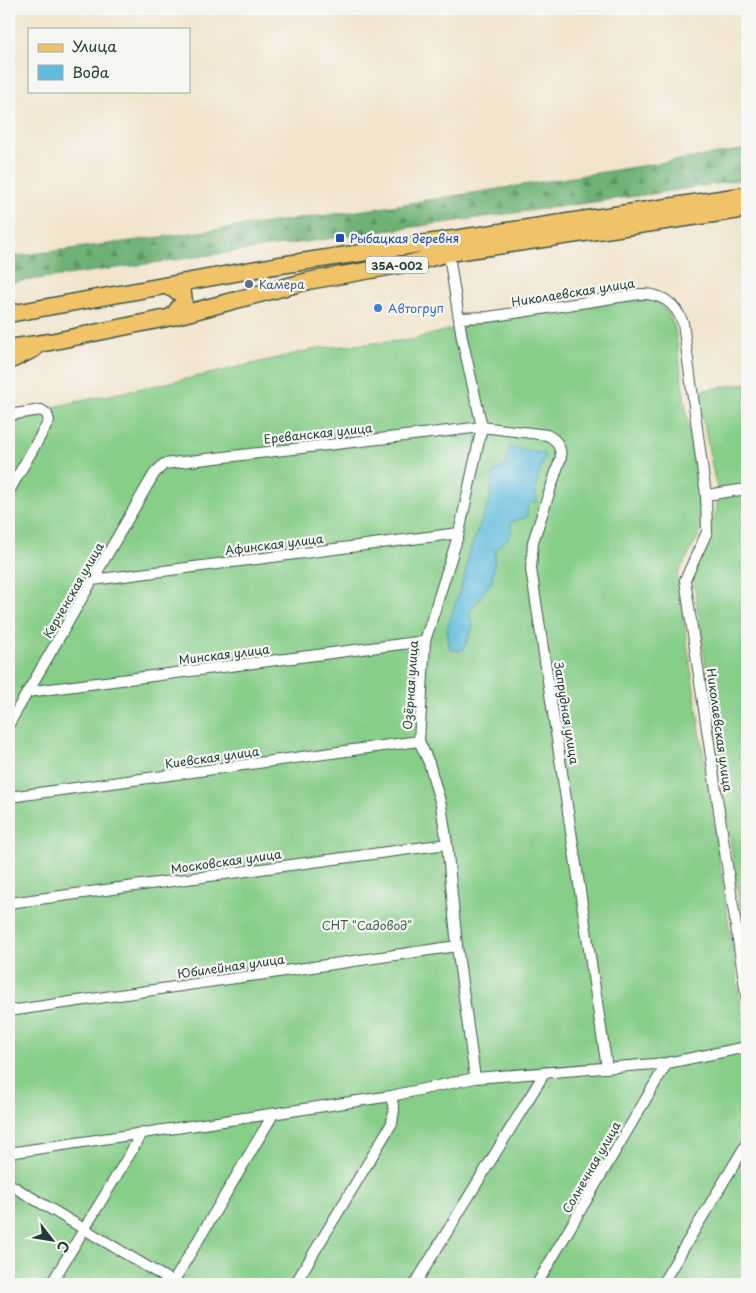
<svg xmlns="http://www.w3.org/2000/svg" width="756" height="1293" font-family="'Playpen Sans',sans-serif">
<defs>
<pattern id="forest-firs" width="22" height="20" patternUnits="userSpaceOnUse" patternTransform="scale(1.25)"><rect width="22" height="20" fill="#6db175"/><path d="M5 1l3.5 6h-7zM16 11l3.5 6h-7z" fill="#599161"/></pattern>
</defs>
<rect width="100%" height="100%" fill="#f6f6f2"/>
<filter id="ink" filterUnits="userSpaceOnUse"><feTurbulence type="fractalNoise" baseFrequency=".02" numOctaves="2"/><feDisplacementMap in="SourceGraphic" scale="10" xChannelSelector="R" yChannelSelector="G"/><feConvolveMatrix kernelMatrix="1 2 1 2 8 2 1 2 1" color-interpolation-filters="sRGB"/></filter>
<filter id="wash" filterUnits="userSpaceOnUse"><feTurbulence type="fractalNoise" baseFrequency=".0096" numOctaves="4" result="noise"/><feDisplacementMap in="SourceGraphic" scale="20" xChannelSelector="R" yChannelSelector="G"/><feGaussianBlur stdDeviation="1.12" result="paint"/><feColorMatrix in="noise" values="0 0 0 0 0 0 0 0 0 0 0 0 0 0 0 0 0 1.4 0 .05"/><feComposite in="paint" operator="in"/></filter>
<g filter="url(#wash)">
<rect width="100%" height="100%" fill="#f1e4cb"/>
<path fill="url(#forest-firs)" stroke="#467754" d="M747 149V179L651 194 9 283V257L373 209Z"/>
<path fill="#87ce89" stroke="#53865e" d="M628 301C657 300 665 300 675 329L700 512 702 529 677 576 743 1019 747 1032V1284H9V416L209 374 320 348 411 340 471 324Z
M747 383V959L693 576 717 509V490L697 391Z"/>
<path fill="#60bcde" stroke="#407c89" d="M509 447 545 454 535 487 537 502 528 503 527 517 511 522V536L496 549 492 581 469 613 473 626 463 651 450 650 447 629 466 571 468 554 489 503 494 473 506 465Z"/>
</g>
<g filter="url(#ink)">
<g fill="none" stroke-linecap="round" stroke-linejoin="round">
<defs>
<path id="street" d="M448 249 462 338 482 427 459 533 425 641 419 741 429 763 441 805 447 844 457 946 475 1078
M459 318 488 317 639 294C661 293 675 302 683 323L706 495 747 489
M9 415 41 410 47 414 49 421 9 491
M706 495 707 532 685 580 747 1001
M93 580 459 533
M27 692 425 641
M9 724 154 474 164 464 482 427 547 435C557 440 560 445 561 457L533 542 531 569 607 1068
M9 797 419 741
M9 903 447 844
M9 1011 457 946
M9 1153 391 1096 475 1078 667 1063 747 1047
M9 1184 176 1284
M51 1284 143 1132
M172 1284 274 1113
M295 1284 392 1123 394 1110 391 1096
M415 1284 544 1074
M537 1284 667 1063
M662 1284 747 1143"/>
<path id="primary" d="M168 287 183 294 184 301 172 317
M9 314 274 266 747 195
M9 348 50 342 172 317 308 281 411 263 449 253 747 209
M9 361 34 349"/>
</defs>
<use href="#street" stroke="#3e564b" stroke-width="12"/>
<use href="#primary" stroke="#3e564b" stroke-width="19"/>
<use href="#street" stroke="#fff" stroke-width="10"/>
<use href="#primary" stroke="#f1c369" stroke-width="16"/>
</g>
</g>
<rect fill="#1a4fb4" stroke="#f6f6f2" stroke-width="2" x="335" y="233" width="10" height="10" rx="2.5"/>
<circle fill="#5c6f8a" stroke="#f6f6f2" stroke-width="2" cx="249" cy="284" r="5"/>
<circle fill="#3f7fe0" stroke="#f6f6f2" stroke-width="2" cx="378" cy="308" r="5"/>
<g text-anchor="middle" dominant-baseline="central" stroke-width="4.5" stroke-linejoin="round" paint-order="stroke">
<rect fill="#f6f6f2" stroke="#60746d" stroke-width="1" x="366" y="256.5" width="62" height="17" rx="4"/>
<g font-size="11" font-weight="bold" fill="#1f3d34">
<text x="397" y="265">35А-002</text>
</g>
<g font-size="12" fill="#164399" stroke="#f6f6f2" text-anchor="start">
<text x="350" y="238">Рыбацкая деревня</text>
</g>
<g font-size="12" fill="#4e5e75" stroke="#f6f6f2" text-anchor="start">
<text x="259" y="284">Камера</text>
</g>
<g font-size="12" fill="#1f3d34" stroke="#f6f6f2">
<text transform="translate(573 292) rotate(-9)">Николаевская улица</text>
<text transform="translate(318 433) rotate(-6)">Ереванская улица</text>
<text transform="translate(274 544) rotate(-7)">Афинская улица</text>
<text transform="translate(73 590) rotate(-60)">Керченская улица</text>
<text transform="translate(224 654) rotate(-7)">Минская улица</text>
<text transform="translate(410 685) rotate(-86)">Озёрная улица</text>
<text transform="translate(567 713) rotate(81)">Запрудная улица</text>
<text transform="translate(720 730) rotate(82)">Николаевская улица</text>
<text transform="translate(212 757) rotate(-8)">Киевская улица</text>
<text transform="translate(226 861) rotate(-8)">Московская улица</text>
<text transform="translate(231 966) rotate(-8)">Юбилейная улица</text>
<text transform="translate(591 1167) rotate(-60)">Солнечная улица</text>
</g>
<g font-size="12" fill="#366cbe" stroke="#f6f6f2" text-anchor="start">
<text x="388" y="308">Автогруп</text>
</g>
<g font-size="12" fill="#396149" stroke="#f6f6f2">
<text x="367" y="925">СНТ "Садовод"</text>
</g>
</g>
<rect width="756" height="1293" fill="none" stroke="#f6f6f2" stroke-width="30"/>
<rect x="28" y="28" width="162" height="65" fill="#f6f6f2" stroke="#a0aca6"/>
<rect x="38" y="44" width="25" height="8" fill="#f1c369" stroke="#a0aca6"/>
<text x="72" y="52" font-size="15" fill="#1f3d34">Улица</text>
<rect x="38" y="65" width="25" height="15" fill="#60bcde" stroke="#a0aca6"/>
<text x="72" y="78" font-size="15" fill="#1f3d34">Вода</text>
<g transform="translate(52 1240) rotate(121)" stroke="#f6f6f2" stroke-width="4" paint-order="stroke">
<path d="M0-4L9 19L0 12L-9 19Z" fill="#1f3d34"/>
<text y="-8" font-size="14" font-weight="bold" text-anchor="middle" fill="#1f3d34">С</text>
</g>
</svg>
